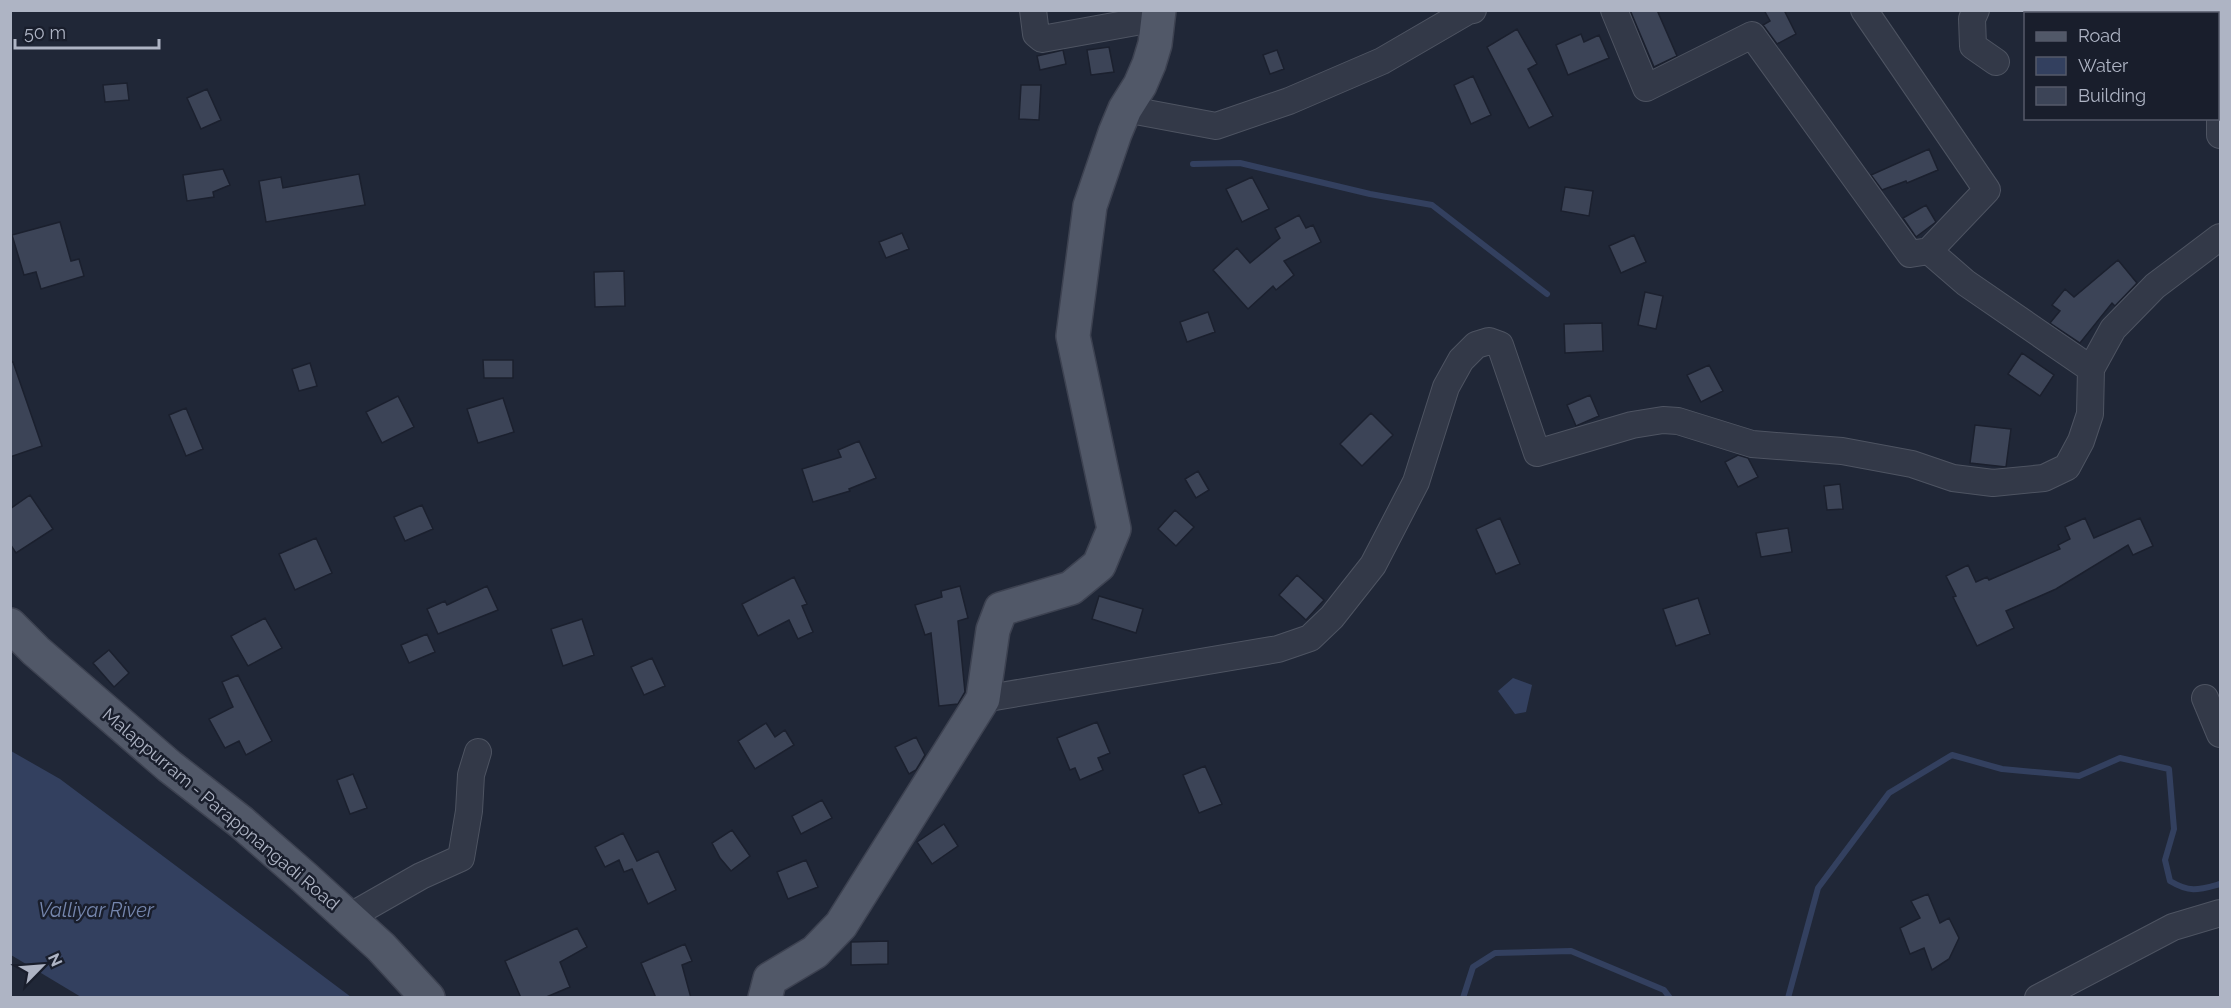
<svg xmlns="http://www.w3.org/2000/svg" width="2231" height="1008" font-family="Raleway,sans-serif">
<rect width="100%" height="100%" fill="#202737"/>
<path fill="#33405f" d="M1513 678 1532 685 1526 712 1515 714 1498 691Z
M11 751 60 779 351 997H81L11 955Z"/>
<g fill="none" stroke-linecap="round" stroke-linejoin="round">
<path stroke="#33405f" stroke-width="6" d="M1193 164 1240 163 1370 194 1432 205 1547 294
M1463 998 1473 967 1495 953 1571 951 1664 990 1670 998
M1788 998 1818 888 1889 793 1952 755 2002 769 2079 776 2120 758 2169 769 2174 829 2165 860 2170 881C2190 893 2198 890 2220 884"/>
</g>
<path fill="#3c4457" stroke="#1b202e" stroke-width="1.5" d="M1630 10H1657L1677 56 1654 67Z
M1764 10H1784L1796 34 1777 44 1763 25 1770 21Z
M1517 29 1537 64 1528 69 1553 116 1529 128 1487 47Z
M1581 34 1584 42 1599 35 1609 58 1568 75 1556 45Z
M1109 47 1114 72 1091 75 1087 50Z
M1063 50 1066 64 1040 70 1037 56Z
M1277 50 1284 69 1270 74 1263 55Z
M1473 76 1491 115 1471 124 1454 85Z
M127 83 129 100 105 102 103 85Z
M1021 85H1041L1039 120 1019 119Z
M207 89 221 120 201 129 187 98Z
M1929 149 1938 170 1907 183 1906 181 1882 190 1871 175Z
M223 169 230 185 213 192 214 197 187 201 183 175Z
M359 174 365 205 266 222 259 181 281 177 283 188Z
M1252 177 1269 209 1242 222 1226 189Z
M1565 187 1593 191 1589 216 1561 211Z
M1926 205 1936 222 1916 237 1903 218Z
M1299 215 1306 228 1313 225 1321 242 1284 261 1294 275 1276 290 1273 286 1248 309 1213 270 1237 248 1250 263 1280 238 1275 228Z
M60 222 71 261 79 259 84 276 41 289 36 272 24 275 12 235Z
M902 233 909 249 886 258 879 242Z
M1634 235 1646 262 1621 273 1609 246Z
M2118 260 2137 283 2115 306 2112 303 2080 343 2050 323 2060 311 2052 305 2065 289 2074 297Z
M624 271 625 306 595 307 594 272Z
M1645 292 1663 296 1656 329 1638 325Z
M1208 312 1215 332 1187 342 1180 322Z
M1602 323 1603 351 1565 353 1564 324Z
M2022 353 2054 375 2040 396 2008 374Z
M483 360H513V378H484Z
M10 362H13L42 446 10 457Z
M310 363 317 386 299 391 292 369Z
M1709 365 1723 391 1701 402 1687 375Z
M1590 395 1599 416 1576 426 1567 405Z
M398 396 414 427 382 443 366 412Z
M503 398 514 432 478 443 467 409Z
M186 408 203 449 186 456 169 415Z
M1371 413 1393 435 1362 466 1340 444Z
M1975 425 2011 429 2006 467 1970 463Z
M859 441 876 478 849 489 850 491 813 502 802 469 841 457 838 450Z
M1738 455 1748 458 1758 477 1738 487 1725 462Z
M1198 471 1209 490 1196 498 1185 479Z
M1840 484 1843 509 1827 510 1824 486Z
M30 495 53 529 16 553 10 544V509Z
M422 505 433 529 405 541 394 517Z
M1175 510 1194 527 1176 546 1158 529Z
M1500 518 1520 564 1496 574 1476 529Z
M2085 518 2094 538 2140 518 2153 546 2133 555 2128 545 2056 589 2006 611 2014 628 1977 646 1953 597 1956 596 1946 576 1968 565 1976 582 1987 577 1989 580 2060 549 2058 545 2070 539 2065 527Z
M1788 528 1792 552 1761 557 1756 533Z
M316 538 332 573 295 590 279 554Z
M1297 575 1324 600 1306 620 1279 595Z
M794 577 807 604 802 606 813 632 798 639 789 620 758 636 742 604Z
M487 586 498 610 438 634 427 609 445 601 447 605Z
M960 586 968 618 958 621 965 692 958 704 939 706 931 633 925 635 915 605 942 597 941 591Z
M1099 596 1143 609 1136 633 1092 619Z
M1698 598 1710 634 1676 646 1663 609Z
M265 618 282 648 248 666 231 636Z
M582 619 594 655 563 666 551 629Z
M427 634 435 652 409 663 401 645Z
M109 650 129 673 114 687 93 663Z
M652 658 665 686 644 695 631 667Z
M238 675 272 741 246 755 239 741 225 748 209 719 233 707 222 682Z
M1097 722 1110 753 1098 758 1103 770 1080 780 1075 768 1070 770 1057 738Z
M766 723 775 737 785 730 794 745 755 769 738 741Z
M916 737 925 755 916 770 909 774 895 747Z
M1205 766 1222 804 1199 813 1183 775Z
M353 774 367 808 350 814 337 780Z
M822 800 832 818 801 834 792 816Z
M944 824 958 846 932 864 917 842Z
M732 830 750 856 731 871 720 858 712 843Z
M623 833 637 861 658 851 676 890 648 904 632 869 624 872 619 860 605 867 595 847Z
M806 860 818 887 788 899 777 872Z
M1928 894 1940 923 1949 918 1959 938 1949 959 1932 970 1924 948 1910 954 1900 928 1920 918 1911 901Z
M577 928 587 947 560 962 570 987 544 998H521L505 961Z
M888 941V964L851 965V942Z
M685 944 692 961 682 965 691 998H656L641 963Z"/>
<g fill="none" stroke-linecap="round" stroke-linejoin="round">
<defs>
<path id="minor" d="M1033 10 1036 34 1042 39 1158 18
M1614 10 1646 88 1752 35 1910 254 1929 251 1966 283 2091 369
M1864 10 1987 190 1929 251
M1976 10 1972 19 1973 46 1996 62
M2220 90V135
M1125 109 1216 126 1289 101 1382 61 1468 11 1473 10
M2205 698 2220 734
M983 699 1278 649 1310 638 1332 617 1373 565 1416 482 1446 387 1461 360 1476 345 1489 341 1500 345 1537 453 1632 425 1663 420 1678 421 1752 444 1842 451 1912 464 1953 478 1993 483 2044 478 2067 467 2081 441 2090 414 2091 369 2113 329 2155 286 2220 237
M349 917 421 876 461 858 469 811 471 775 478 752
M2038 998 2173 927 2220 913"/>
<path id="major" d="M10 625 36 651 169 766 241 822 305 878 381 947 428 998
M765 998 770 979 815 952 841 925 983 699 993 630 1001 609 1071 588 1099 565 1114 529 1073 336 1090 206 1115 133 1125 109 1140 85 1149 64 1155 44 1159 10"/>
</defs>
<use href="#minor" stroke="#4e5462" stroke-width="28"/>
<use href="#major" stroke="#3d4251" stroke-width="36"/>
<use href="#minor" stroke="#333948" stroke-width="26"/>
<use href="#major" stroke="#515868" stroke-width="33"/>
</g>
<g text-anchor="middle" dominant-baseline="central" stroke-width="5" stroke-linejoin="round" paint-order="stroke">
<g font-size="18" fill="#aeb4c4" stroke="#191e2c">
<text transform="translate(221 809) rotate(40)">Malappurram - Parappnangadi Road</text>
</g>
<g font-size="20" font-style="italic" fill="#7586ad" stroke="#191e2c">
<text x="96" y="910">Valliyar River</text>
</g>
</g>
<rect width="2231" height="1008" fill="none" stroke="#aeb4c4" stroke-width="24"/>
<rect x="2024" y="12" width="195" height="108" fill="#191e2c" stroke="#555a69" stroke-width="1.5"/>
<rect x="2036" y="32" width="30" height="9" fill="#515868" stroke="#555a69" stroke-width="1.5"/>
<text x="2078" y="42" font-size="18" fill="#aeb4c4">Road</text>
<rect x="2036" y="57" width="30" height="18" fill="#33405f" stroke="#555a69" stroke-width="1.5"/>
<text x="2078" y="72" font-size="18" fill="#aeb4c4">Water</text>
<rect x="2036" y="87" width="30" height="18" fill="#3c4457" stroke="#555a69" stroke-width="1.5"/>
<text x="2078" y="102" font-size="18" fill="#aeb4c4">Building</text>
<g transform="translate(42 966) rotate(65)" stroke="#191e2c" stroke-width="4.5" paint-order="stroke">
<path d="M0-4.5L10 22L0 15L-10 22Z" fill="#aeb4c4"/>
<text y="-9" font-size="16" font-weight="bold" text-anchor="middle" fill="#aeb4c4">N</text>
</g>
<path d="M15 39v9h144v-9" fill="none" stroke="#aeb4c4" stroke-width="3"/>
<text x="24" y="39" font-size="18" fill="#aeb4c4" stroke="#191e2c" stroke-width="4.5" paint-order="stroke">50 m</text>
</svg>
